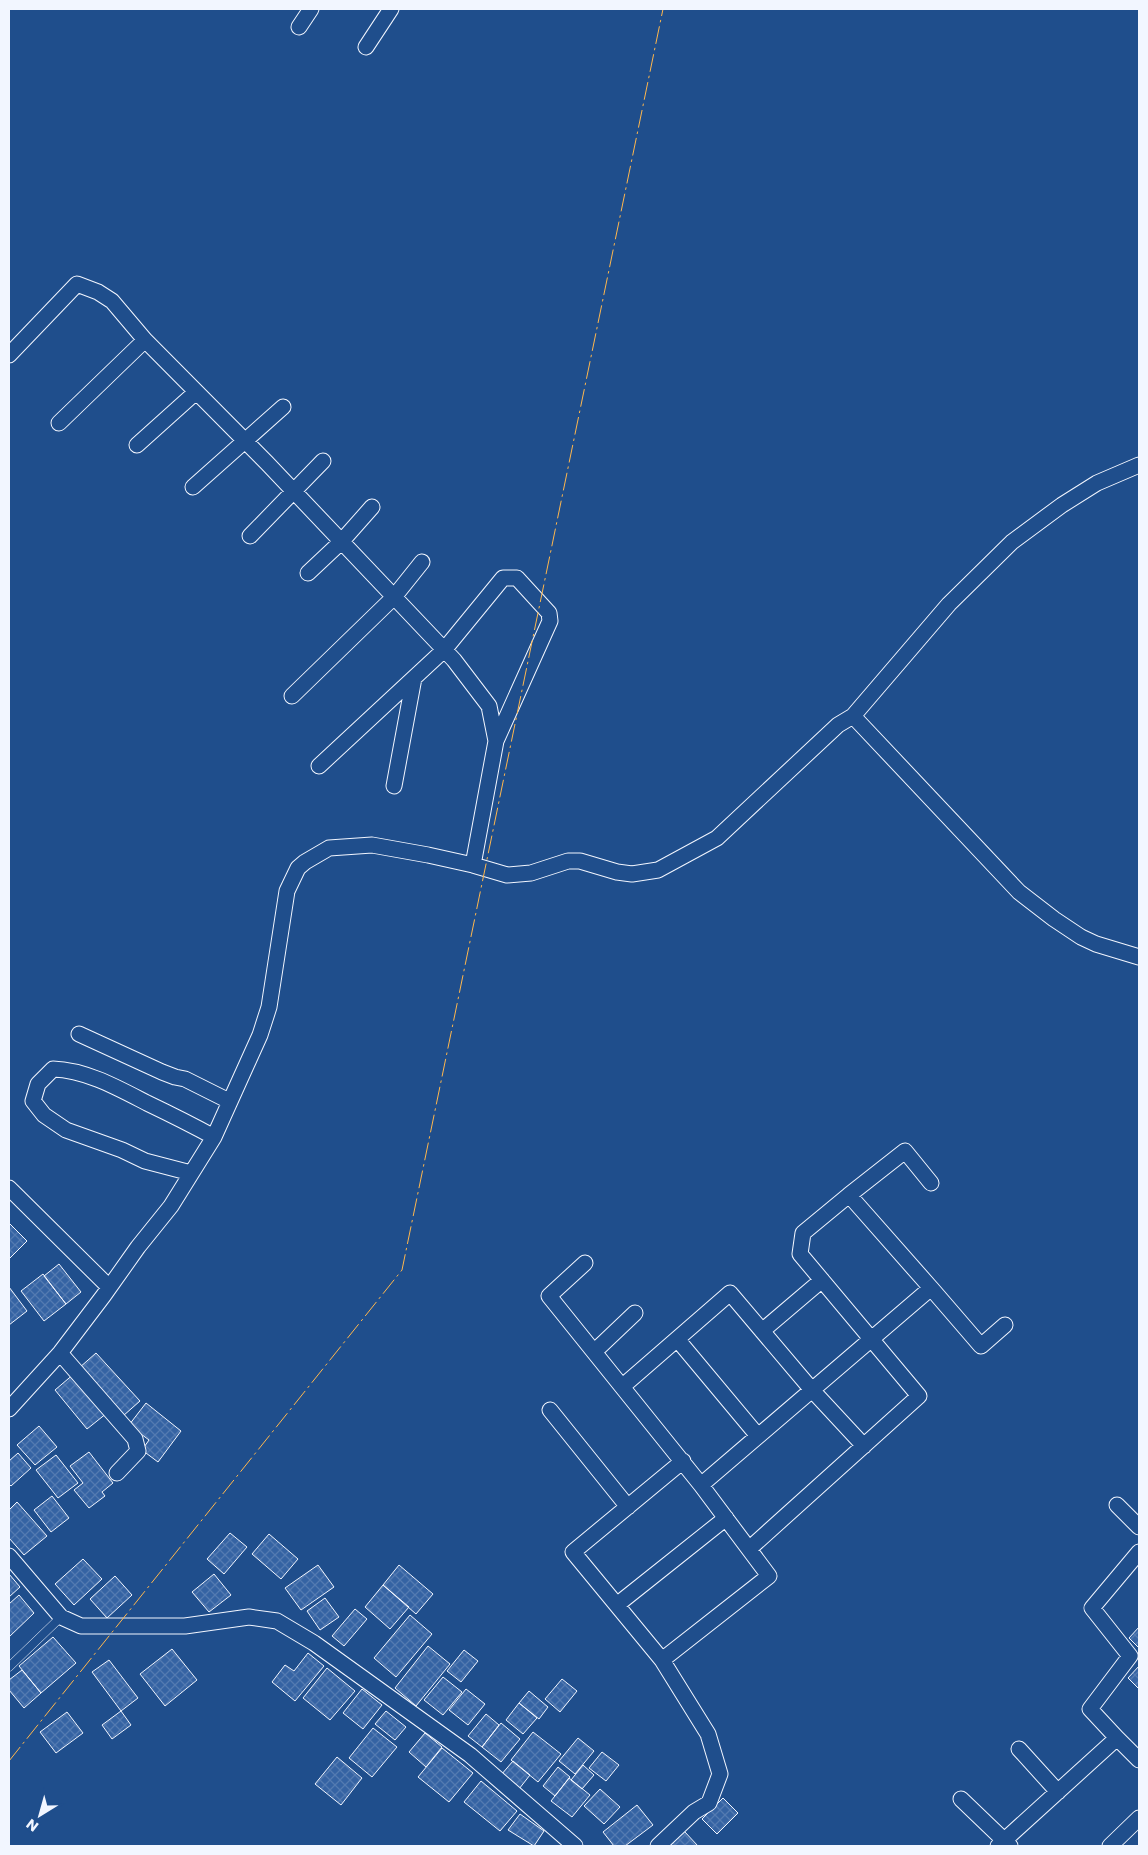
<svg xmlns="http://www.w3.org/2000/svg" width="1148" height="1855" font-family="Poppins,sans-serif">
<defs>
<pattern id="building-cross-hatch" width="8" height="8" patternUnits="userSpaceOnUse" patternTransform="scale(1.25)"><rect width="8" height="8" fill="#3563a3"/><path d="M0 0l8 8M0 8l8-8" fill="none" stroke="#537ab1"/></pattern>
</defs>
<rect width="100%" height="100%" fill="#1f4e8c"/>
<path fill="url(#building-cross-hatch)" stroke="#f2f6ff" d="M9 1223 27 1241 9 1259Z
M59 1264 81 1292 66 1304 44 1276Z
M43 1274 66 1304 44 1321 21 1291Z
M9 1287 27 1311 9 1325Z
M96 1353 140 1401 123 1416 79 1368Z
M75 1373 107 1413 87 1429 55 1390Z
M146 1403 181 1431 158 1462 142 1450 149 1440 129 1425Z
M39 1426 57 1447 35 1465 17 1445Z
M89 1452 113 1483 102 1492 105 1496 89 1508 74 1490 83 1483 70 1466Z
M18 1453 31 1468 11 1486 9 1484V1461Z
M56 1455 78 1483 58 1498 36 1470Z
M52 1496 69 1518 51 1532 34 1510Z
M17 1502 47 1536 24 1555 9 1538V1510Z
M230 1533 247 1547 224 1574 207 1559Z
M269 1534 298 1559 281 1579 252 1554Z
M83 1559 102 1579 74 1605 55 1584Z
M318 1565 334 1587 301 1610 285 1588Z
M399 1565 433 1594 416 1614 383 1585Z
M9 1574 20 1587 9 1597Z
M214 1574 231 1595 209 1612 192 1592Z
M115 1576 132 1595 107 1618 90 1599Z
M383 1585 409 1607 390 1629 365 1607Z
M19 1595 34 1613 9 1637V1604Z
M325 1598 339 1617 320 1630 307 1611Z
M355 1609 367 1619 344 1646 332 1636Z
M410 1615 432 1634 396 1677 374 1658Z
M1139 1627V1648L1129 1638Z
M53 1637 76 1663 41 1693 19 1666Z
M428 1646 450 1664 416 1706 395 1688Z
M172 1649 197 1680 165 1706 140 1674Z
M464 1650 478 1661 461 1682 447 1671Z
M308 1653 324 1666 295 1701 272 1682 285 1665 294 1671Z
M109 1660 138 1698 121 1711 92 1672Z
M1139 1666V1689L1128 1678Z
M327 1668 355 1691 330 1720 303 1698Z
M22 1670 41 1693 24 1708 9 1690V1680Z
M443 1677 462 1692 443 1715 424 1700Z
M562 1679 577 1691 560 1712 545 1699Z
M362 1689 382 1705 363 1729 343 1713Z
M466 1689 485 1704 468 1725 449 1710Z
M529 1691 548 1707 539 1719 519 1703Z
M519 1703 537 1718 523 1734 506 1720Z
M121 1711 131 1725 112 1739 102 1725Z
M386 1711 406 1727 395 1740 375 1724Z
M67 1712 83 1733 56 1753 40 1732Z
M486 1714 499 1725 482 1747 468 1736Z
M501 1723 520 1739 501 1762 482 1747Z
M373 1728 397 1747 372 1777 349 1758Z
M533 1732 561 1754 538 1782 511 1760Z
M425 1733 442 1747 426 1767 409 1752Z
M578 1738 594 1751 575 1774 559 1761Z
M442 1748 473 1773 449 1802 418 1777Z
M602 1752 619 1765 606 1781 589 1768Z
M337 1757 362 1778 341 1805 315 1784Z
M513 1761 530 1775 519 1789 501 1775Z
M583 1765 594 1775 582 1789 571 1780Z
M558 1767 570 1777 555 1796 543 1786Z
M569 1778 590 1795 572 1817 551 1801Z
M481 1781 517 1811 500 1831 464 1802Z
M600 1789 620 1807 604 1824 584 1806Z
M723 1798 738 1813 717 1834 702 1819Z
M637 1805 653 1825 625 1846H614L603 1832Z
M520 1814 544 1831 534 1846 508 1830Z
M684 1831 698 1846H669Z"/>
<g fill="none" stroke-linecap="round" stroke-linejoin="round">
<defs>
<path id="service" d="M9 1667 61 1617"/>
<path id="minor" d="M299 27 311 9
M366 47 391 9
M9 355 77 284 98 292 112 301 145 340 267 463 454 660 489 706 496 741 473 865
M59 423 145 340
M137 445 196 392
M193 487 283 407
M250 536 323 461
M308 573 341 542 372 507
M292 696 394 597 422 562
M853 716 1019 892 1054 919 1081 937 1096 944 1139 957
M319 766 444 650 503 578H517L549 613 550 621 496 741
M394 786 414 678
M79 1034 162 1072 175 1077 185 1079 229 1101
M191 1173 145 1161 122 1150 66 1130 44 1115 33 1101 38 1084 53 1069C86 1070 118 1088 147 1103 170 1114 192 1125 214 1137
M9 1188 109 1287
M849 1195 931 1288
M585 1263 549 1296 701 1485
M762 1331 822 1280
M677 1339 758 1436
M595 1351 635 1313
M60 1353 135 1439 138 1451 117 1473
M623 1386 730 1293 812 1390 864 1446
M9 1409 60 1353 104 1295 138 1247 171 1206 214 1137 260 1035 269 1007 287 891 298 868 305 862 329 848 372 845 428 855 473 865 507 875 531 873 568 861H580L617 872 632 874 658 870 717 838 838 725 853 716 949 604 1012 542 1062 505 1097 483 1139 465
M550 1410 628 1507
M1117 1505 1139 1527
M749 1549 919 1396 800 1254 803 1233 849 1195 905 1151 931 1183
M9 1556 61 1617 81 1626H185L249 1617 277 1621 314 1643 470 1755 575 1846
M618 1604 726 1518
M662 1660 573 1552 683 1461
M1117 1738 1139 1760
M1019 1749 1058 1792
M961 1799 1010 1846
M658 1846 694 1812 709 1803 720 1774 708 1734 662 1660 769 1576 701 1485 931 1288 981 1346 1005 1325
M998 1846 1117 1738 1090 1709 1130 1656 1092 1608 1139 1552
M1110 1846 1139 1818"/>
</defs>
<use href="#service" stroke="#f2f6ff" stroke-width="9"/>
<use href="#minor" stroke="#f2f6ff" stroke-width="17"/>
<use href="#service" stroke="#1f4e8c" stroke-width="8"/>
<use href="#minor" stroke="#1f4e8c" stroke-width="15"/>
<path stroke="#ffb74d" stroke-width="1" stroke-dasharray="18 4 2.5 4" stroke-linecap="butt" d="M9 1761 402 1270 663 9"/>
</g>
<rect width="1148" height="1855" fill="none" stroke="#f2f6ff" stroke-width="20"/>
<g transform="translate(40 1815) rotate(217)" stroke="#1f4e8c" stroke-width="4" paint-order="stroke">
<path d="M0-4L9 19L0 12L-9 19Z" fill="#f2f6ff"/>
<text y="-8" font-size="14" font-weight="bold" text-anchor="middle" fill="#f2f6ff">N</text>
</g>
</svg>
